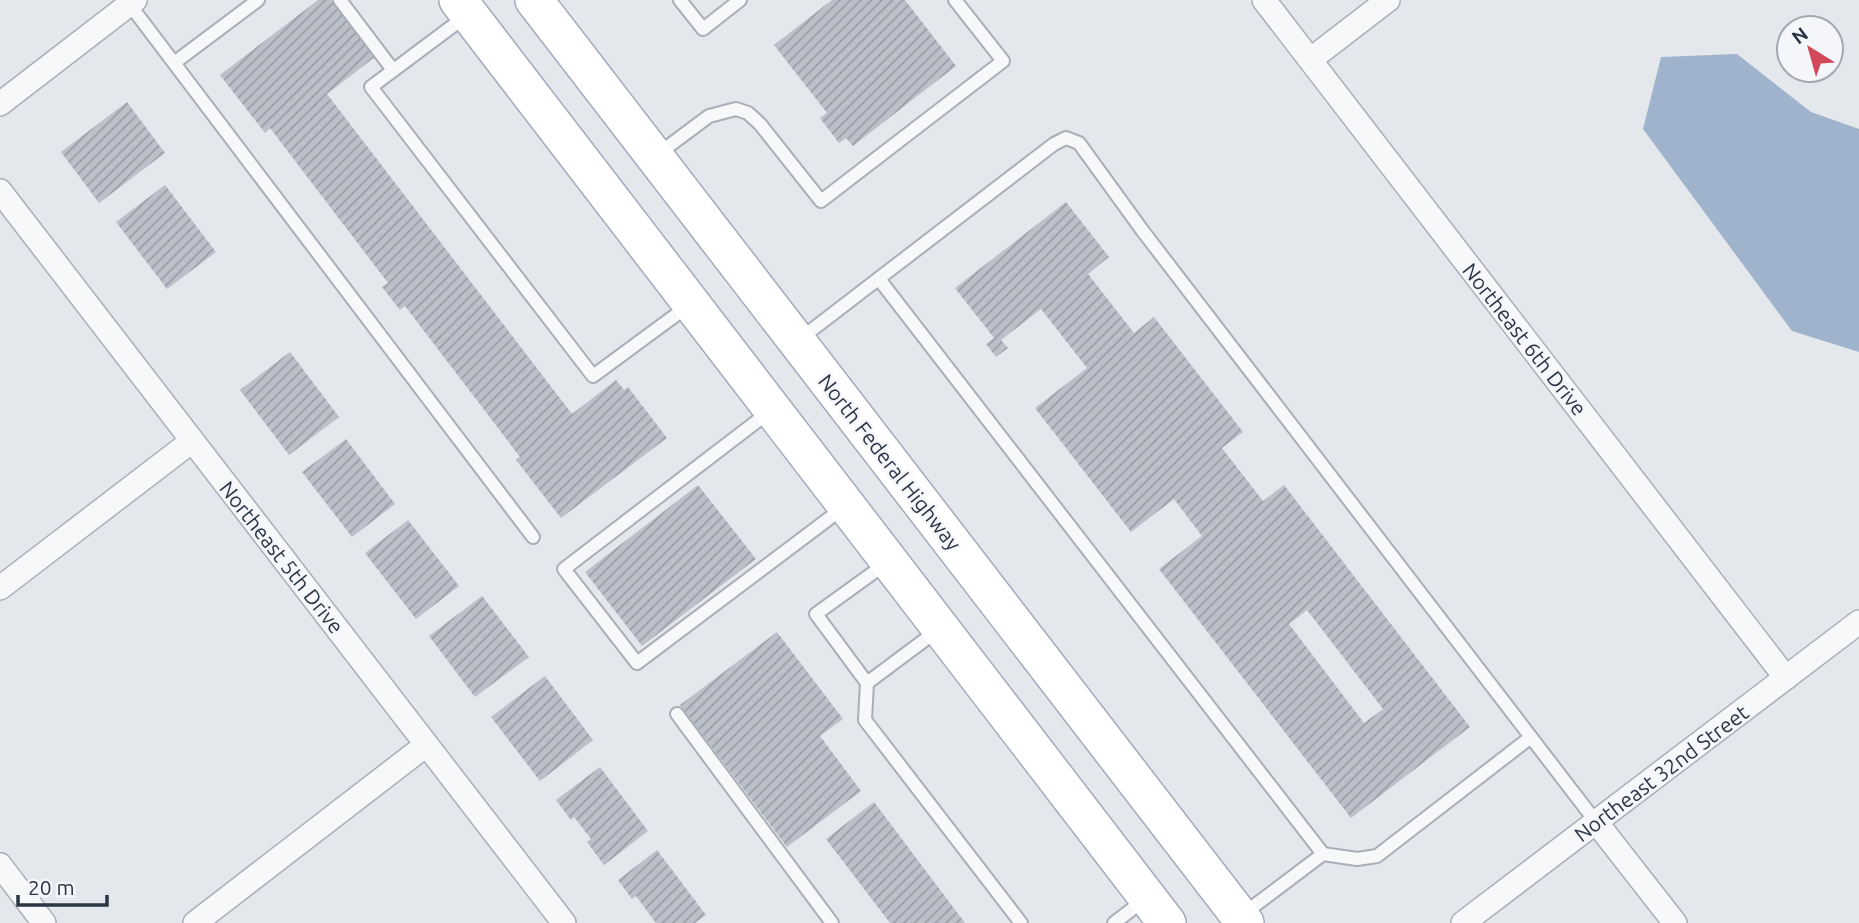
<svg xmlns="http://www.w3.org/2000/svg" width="1859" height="923" font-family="Ubuntu,sans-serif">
<defs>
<pattern id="building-hatch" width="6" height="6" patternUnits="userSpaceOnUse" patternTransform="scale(1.75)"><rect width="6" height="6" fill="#bbc0ca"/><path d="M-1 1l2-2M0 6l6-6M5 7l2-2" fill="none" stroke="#989da6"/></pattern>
</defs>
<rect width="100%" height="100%" fill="#e4e7ec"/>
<path fill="#9fb4cc" d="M1737 54 1811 112 1859 129V352L1792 331 1643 129 1661 57Z"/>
<path fill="url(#building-hatch)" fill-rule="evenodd" d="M318 0H331L375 57 327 94 572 414 616 380 624 390 628 387 667 438 561 518 516 460 520 457 405 306 400 310 382 287 388 283 270 128 265 133 220 75Z
M832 0H905L956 66 853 146 846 138 839 143 820 118 827 113 774 45Z
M127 102 165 153 99 203 61 152Z
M165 185 216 252 167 289 116 222Z
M1066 202 1109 257 1088 274 1134 333 1154 317 1243 432 1222 448 1263 501 1284 485 1470 727 1351 818 1159 569 1202 536 1174 499 1131 532 1035 408 1087 368 1041 309 1001 340 1008 348 996 357 986 344 994 338 955 288ZM1307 610 1383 709 1364 723 1289 624Z
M290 352 339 417 289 455 240 390Z
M346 439 395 504 352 537 302 472Z
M698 485 756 559 642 646 585 572Z
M408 520 459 586 416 619 365 553Z
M482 596 529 657 475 697 429 636Z
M777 632 843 719 820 736 861 791 787 847 680 705Z
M545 676 593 740 540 781 491 717Z
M600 767 648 831 604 865 587 842 591 839 574 817 571 820 556 800Z
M874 802 965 923H890L826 839Z
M657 850 706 915 695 923H656L636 896 632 899 618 880Z"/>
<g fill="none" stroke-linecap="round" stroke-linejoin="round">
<defs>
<path id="lane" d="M340 0 393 70
M680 0 703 29 740 0
M127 1 533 537
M466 16 371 87 593 376 688 306
M174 63 258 0
M658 154 709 116 736 109 748 113 760 124 821 201 1003 61 955 0
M879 279 1323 854
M800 339 1054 144 1066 138 1079 143 1142 230 1596 822
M769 412 564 569 637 663 843 508
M938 630 867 683 865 720 1021 923
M867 683 816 614 888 562
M677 714 832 923
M1242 915 1323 854 1357 859 1377 856 1531 737
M1114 923 1144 900"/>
<path id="street" d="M1264 0 1786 678
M1310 60 1388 0
M0 104 135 0
M0 191 564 923
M0 588 192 441
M1596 822 1675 923
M0 865 44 923
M195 923 426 745
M1463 923 1859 622"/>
<path id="primary" d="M458 0 1167 923
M534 0 1245 923"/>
</defs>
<use href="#lane" stroke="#a9aeb7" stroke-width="16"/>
<use href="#street" stroke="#a9aeb7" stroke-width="26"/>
<use href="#primary" stroke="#a3abb8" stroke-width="40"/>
<use href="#lane" stroke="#f7f8fa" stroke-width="12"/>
<use href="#street" stroke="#f7f8fa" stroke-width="23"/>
<use href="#primary" stroke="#fff" stroke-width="37"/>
</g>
<g text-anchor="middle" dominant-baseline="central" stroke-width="5" stroke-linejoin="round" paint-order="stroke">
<g font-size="21" fill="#2b3445" stroke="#f4f6f9">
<text transform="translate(1525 339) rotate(52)">Northeast 6th Drive</text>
<text transform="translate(890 462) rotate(52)">North Federal Highway</text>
<text transform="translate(282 557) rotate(52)">Northeast 5th Drive</text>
<text transform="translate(1661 773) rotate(-37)">Northeast 32nd Street</text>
</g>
</g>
<g transform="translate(1810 49) rotate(323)"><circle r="33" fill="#f4f6f9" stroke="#a4a8b1" stroke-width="2"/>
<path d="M0-5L12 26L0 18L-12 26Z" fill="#d1495b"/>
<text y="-10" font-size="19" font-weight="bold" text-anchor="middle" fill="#2b3445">N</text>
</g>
<path d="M18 895v10h89v-10" fill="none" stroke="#2b3445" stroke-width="3.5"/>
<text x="28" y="895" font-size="21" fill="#2b3445" stroke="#f4f6f9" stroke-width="5" paint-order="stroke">20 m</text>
</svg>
